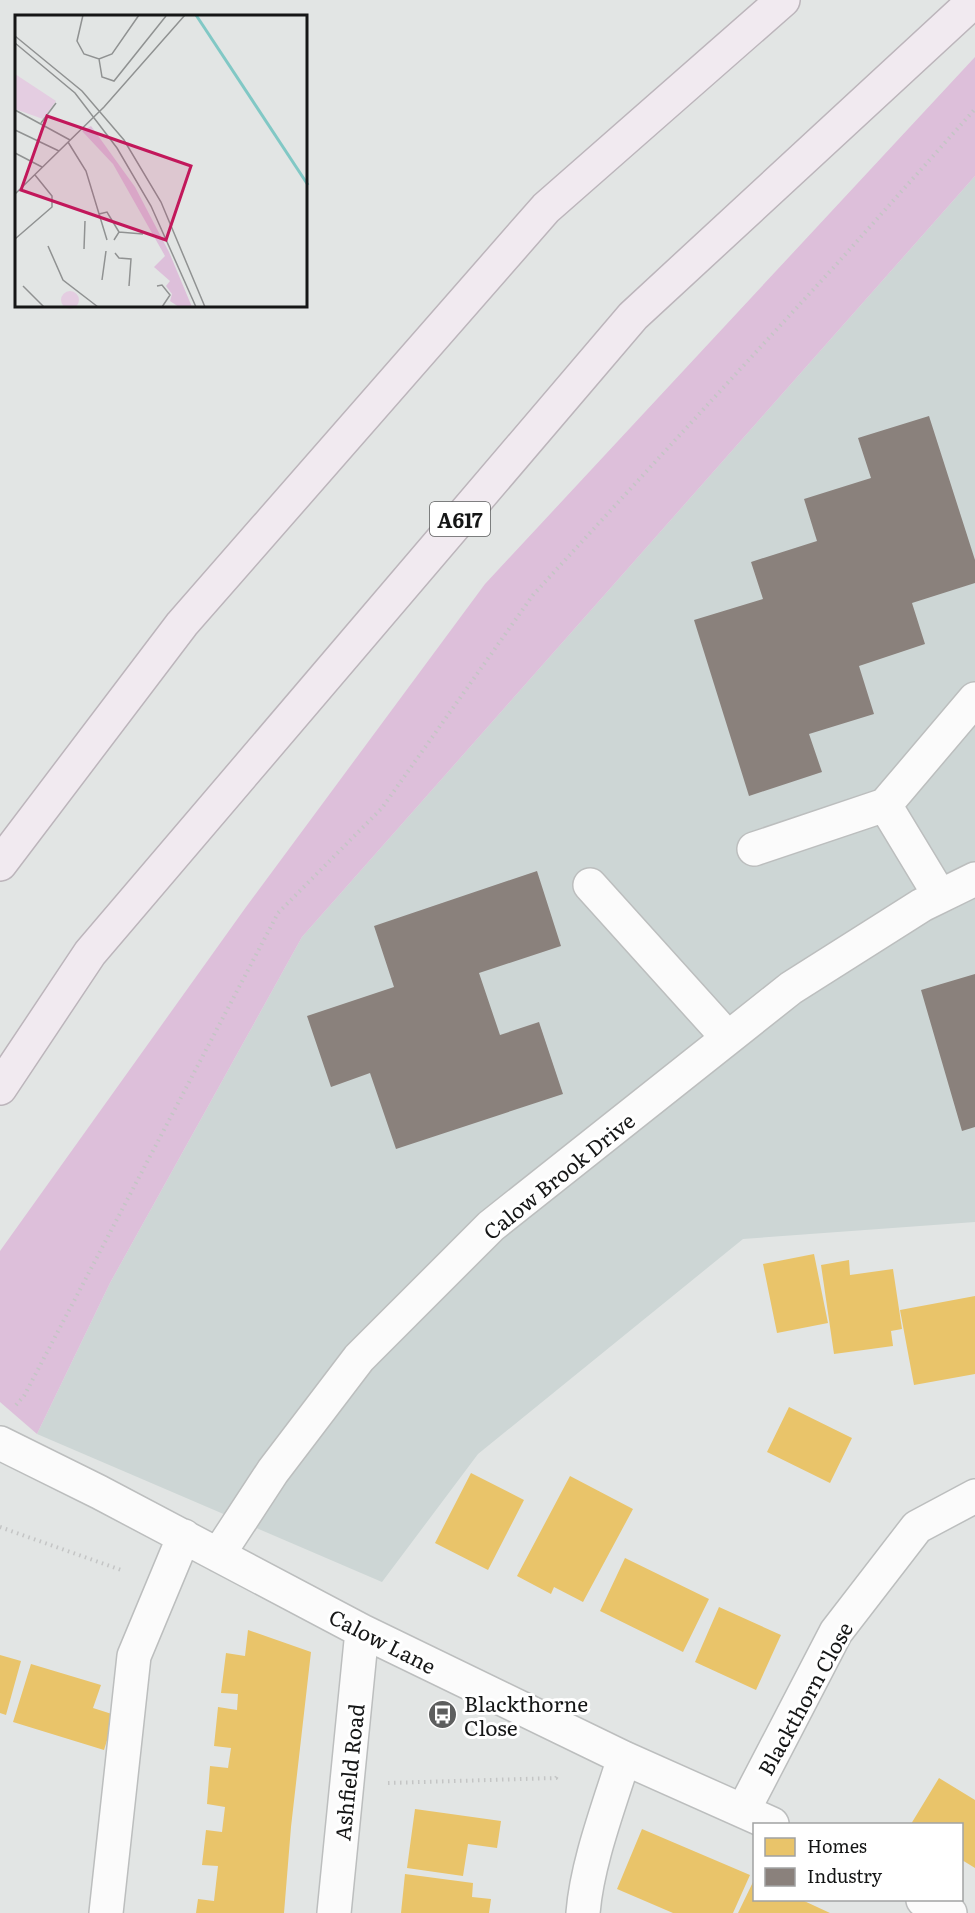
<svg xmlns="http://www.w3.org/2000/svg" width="975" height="1913" font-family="Literata,serif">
<rect width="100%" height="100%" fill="#e2e5e4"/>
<path fill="#cdd6d5" d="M975 176V1222L743 1239 478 1454 382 1582 37 1434 110 1283 302 937Z"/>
<path fill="#ddbfda" d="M975 57V176L302 937 110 1283 37 1434 0 1402V1251L246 907 485 584Z"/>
<path fill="#e9c46a" d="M814 1254 828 1323 777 1333 763 1264Z
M849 1260 850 1275 893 1269 902 1329 891 1331 893 1346 834 1354 821 1265Z
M975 1296V1374L914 1385 900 1310Z
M789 1407 852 1438 830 1483 767 1452Z
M471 1473 524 1500 488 1570 435 1543Z
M570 1476 633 1509 583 1602 554 1587 551 1594 517 1576Z
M625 1558 709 1599 683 1652 600 1611Z
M719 1607 781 1635 756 1690 695 1662Z
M248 1630 311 1652 291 1827 284 1913H196L198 1899 214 1901 218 1866 202 1865 206 1830 222 1832 225 1807 207 1804 210 1766 228 1768 231 1748 214 1746 218 1707 237 1710 238 1694 221 1693 226 1653 245 1656Z
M0 1655 21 1661 6 1715 0 1713Z
M31 1664 101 1685 93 1708 115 1715 104 1750 13 1722Z
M939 1778 975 1800V1868L962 1860V1824H911Z
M415 1809 501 1821 497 1848 468 1844 463 1876 407 1868Z
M642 1829 750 1875 733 1913H673L617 1889Z
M405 1874 473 1883 472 1897 491 1899 489 1913H401Z
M754 1880V1900H802L830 1913H738Z"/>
<path fill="#8a817c" d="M929 416 975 560V583L912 603 925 644 859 666 874 714 809 734 822 772 749 796 694 620 763 599 751 562 817 541 804 499 871 478 858 438Z
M537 871 561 946 479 973 500 1035 539 1022 563 1094 396 1149 370 1073 331 1087 307 1016 394 987 374 926Z
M975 974V1127L962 1131 921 990Z"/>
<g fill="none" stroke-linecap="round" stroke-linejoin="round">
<defs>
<path id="minor" d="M754 849 885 805
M590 885 728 1038
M940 896 885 805 975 699
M0 1443 99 1492 362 1631 624 1758 772 1824
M218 1555 273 1471 359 1358 491 1226 791 988 922 905 975 879
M743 1811 836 1632 917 1527 975 1496
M923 1900 950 1913
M106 1913 134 1656 184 1536
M334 1913 362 1631
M583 1913C587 1863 609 1806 624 1758"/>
<path id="highway" d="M0 864 182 624 546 208 783 0
M0 1088 90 953 633 316 975 0"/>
</defs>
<use href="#minor" stroke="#bcbebe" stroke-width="36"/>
<use href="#highway" stroke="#bcb5bb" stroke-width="36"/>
<path stroke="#c4c5c5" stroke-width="4" stroke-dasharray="1.5 4.5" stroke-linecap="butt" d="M16 1405 24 1396 278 913 382 808 533 595 834 267 975 109
M0 1527 124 1571
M388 1783 556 1778 559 1773"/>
<use href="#minor" stroke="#fbfbfb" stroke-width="33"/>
<use href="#highway" stroke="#f1eaf0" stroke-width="33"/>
</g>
<defs>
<symbol id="bus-disc" viewBox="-11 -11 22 22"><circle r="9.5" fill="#5d5e5e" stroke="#fff"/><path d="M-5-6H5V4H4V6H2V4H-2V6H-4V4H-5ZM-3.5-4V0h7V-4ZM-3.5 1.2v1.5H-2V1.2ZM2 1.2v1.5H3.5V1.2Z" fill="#fff"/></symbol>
</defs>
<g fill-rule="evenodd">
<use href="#bus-disc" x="426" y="1698" width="33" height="33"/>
</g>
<g text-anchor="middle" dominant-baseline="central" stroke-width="6" stroke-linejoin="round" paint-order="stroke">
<rect fill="#fff" stroke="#5b5c5c" stroke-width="1.5" x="430" y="502" width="60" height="34" rx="4.5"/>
<g font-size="20" font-weight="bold" fill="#151616">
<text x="460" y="519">A617</text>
</g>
<g font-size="21" fill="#151616" stroke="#fff">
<text transform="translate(558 1175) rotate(-39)">Calow Brook Drive</text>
<text transform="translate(383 1640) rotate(27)">Calow Lane</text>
<text transform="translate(804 1698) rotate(-61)">Blackthorn Close</text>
<text transform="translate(348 1772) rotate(-84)">Ashfield Road</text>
</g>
<g font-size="21" fill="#151616" stroke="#fff" text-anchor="start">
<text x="464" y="1702">Blackthorne<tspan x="464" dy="24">Close</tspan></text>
</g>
</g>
<g transform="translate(15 15)">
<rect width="292" height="292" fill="#e2e5e4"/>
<path d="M0 59 41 86 28 104 0 94ZM46 285a9 9 0 1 1 18 0a9 9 0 1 1-18 0Z" fill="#e4cde1"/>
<path d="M76 111 120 172 154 237 177 292H164L155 286 157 279 151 271 155 266 139 252 150 241 98 149 67 116Z" fill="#ddbfda"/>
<path fill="none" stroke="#81c8c5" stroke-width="3" d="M181 0 293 170"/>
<path fill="none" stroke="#909292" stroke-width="1.5" d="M68 0 62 26 69 39 84 44 97 39 124 0M0 21 67 76 109 125 146 187 190 292M0 28 60 78 102 133 136 191 181 292M84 44 87 62 99 66 151 1M0 95 55 125M26 108 41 88M0 115 44 136M53 127 71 156 92 225M0 138 27 152M0 179 89 92 170 0M84 199 92 197 104 217M0 224 37 192V181L20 160M99 225 104 217 128 219M33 231 48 265 83 292M69 234 70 206M100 238 104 243 116 244 114 271M87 265 91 236M8 271 29 292M142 271 147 270 155 280 147 292"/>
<path fill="#c2185b" fill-opacity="0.15" stroke="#c2185b" stroke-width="3" d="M32 101 176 151 151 225 6 175Z"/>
<rect width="292" height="292" fill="none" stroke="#151616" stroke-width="3"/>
</g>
<rect x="753" y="1823" width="210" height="78" fill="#ffffff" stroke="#a1a2a2" stroke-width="1.5"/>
<rect x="765" y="1838" width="30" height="18" fill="#e9c46a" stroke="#a1a2a2" stroke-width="1.5"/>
<text x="807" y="1853" font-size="18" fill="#151616">Homes</text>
<rect x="765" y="1868" width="30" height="18" fill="#8a817c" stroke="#a1a2a2" stroke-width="1.5"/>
<text x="807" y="1883" font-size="18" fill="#151616">Industry</text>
</svg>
